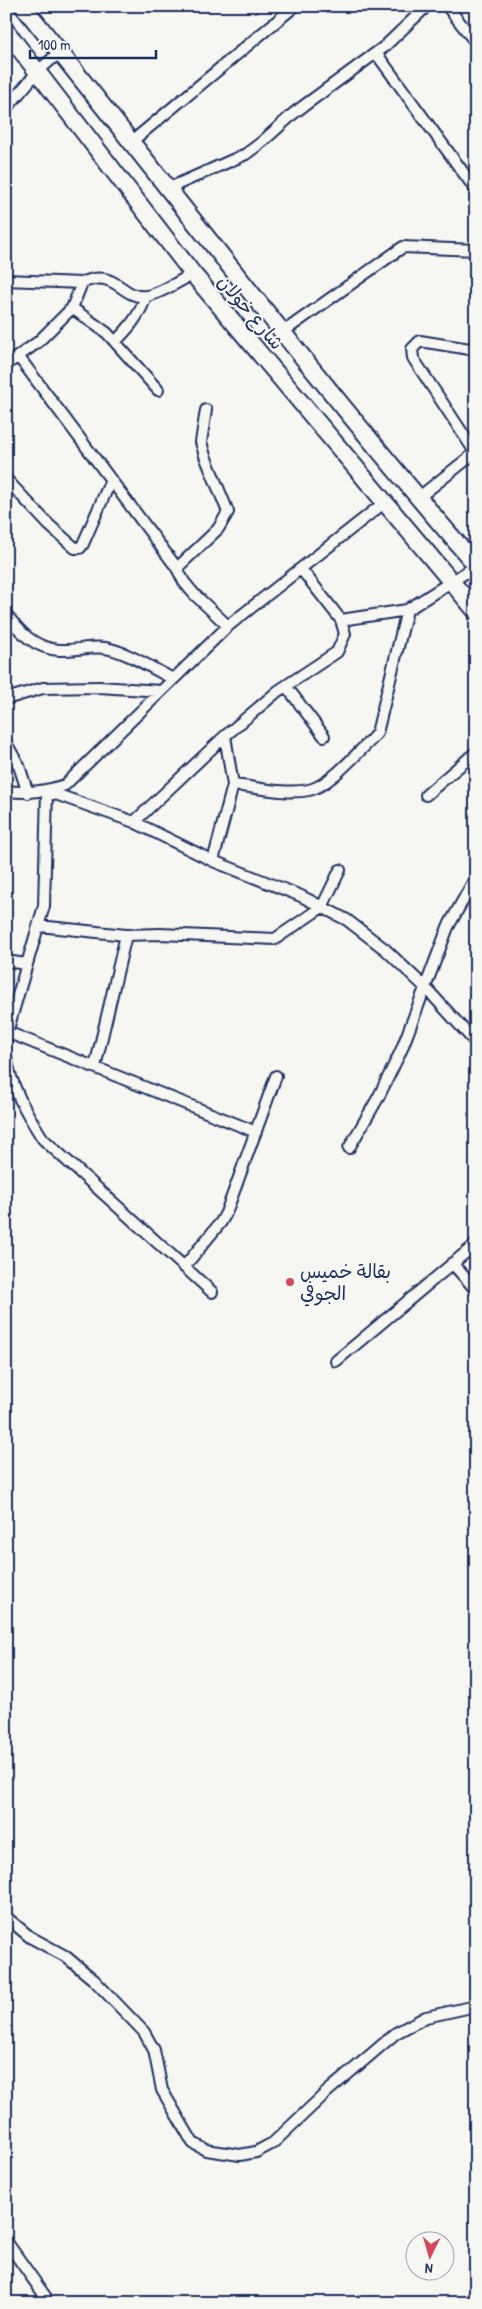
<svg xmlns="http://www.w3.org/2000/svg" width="482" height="2309" font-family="'Patrick Hand','Playpen Sans Arabic',sans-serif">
<rect width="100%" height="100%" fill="#f6f6f2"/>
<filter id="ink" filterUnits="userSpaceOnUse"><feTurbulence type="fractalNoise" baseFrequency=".02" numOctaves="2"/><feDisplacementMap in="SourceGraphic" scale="10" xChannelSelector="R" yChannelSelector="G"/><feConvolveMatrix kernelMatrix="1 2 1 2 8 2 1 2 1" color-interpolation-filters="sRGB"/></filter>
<g filter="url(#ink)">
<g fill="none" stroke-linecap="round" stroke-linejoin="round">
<defs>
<path id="minor" d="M447 6 476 43
M376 53 476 190
M6 109 38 71 60 52
M130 143 295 6
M167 189 246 154 262 142 294 113 384 47 427 6
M6 280 82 283
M72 308 107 333 158 390
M283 332 403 247 476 250
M115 342C129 328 140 315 146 296
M18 356 177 568 184 582 194 594 228 626
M6 365 38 342 72 308 82 283C117 267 121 300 147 296 162 293 179 281 193 274
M475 452 413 358 412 349 420 341 476 350
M6 479 49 525 75 548H80L83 544 111 480
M418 498 476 452
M177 568 218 529 228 512 205 456 201 442 206 410
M6 614C20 632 34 648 59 650 74 651 90 646 105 648 126 651 153 669 173 679
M341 620 407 610 476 566
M286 686 324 736
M6 699 43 688 99 687 161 691
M6 743 19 766 28 793
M233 785C256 787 286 795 309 790 329 786 356 754 371 740L377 733 407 610
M6 791C28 793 44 792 65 785L228 626 385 502
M47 791 134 822 213 861 301 896 347 920 386 950 426 988 476 1043
M426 795 476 752
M134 822 225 736 278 691 337 652 345 634 341 620 301 569
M213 861 233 785 225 736
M39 926 126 935 160 934 275 939 322 907 340 870
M6 961 26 964
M7 1032 256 1132
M6 1036 44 906 47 791
M6 1055C10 1086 27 1114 43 1139L212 1292
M95 1067 126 935
M349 1148 378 1098 401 1051 448 927 476 877
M452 1263 476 1290
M184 1267 221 1222 226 1213 276 1076
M336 1361 476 1244
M6 1917 30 1937 65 1956 94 1980 144 2032 154 2050 162 2090 193 2143 206 2150 240 2155 256 2152 273 2143 328 2091 396 2033 426 2017 476 2006
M6 2241 45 2296 39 2303"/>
<path id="primary" d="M23 6C173 193 319 384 476 565
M6 31 193 274 476 611"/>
</defs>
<use href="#minor" stroke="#1b2f5e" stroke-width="14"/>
<use href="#primary" stroke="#1b2f5e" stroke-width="20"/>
<use href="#minor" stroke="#f6f6f2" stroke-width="10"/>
<use href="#primary" stroke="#f6f6f2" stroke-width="16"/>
</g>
</g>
<circle fill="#d1495b" stroke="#f6f6f2" stroke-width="2" cx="290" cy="1282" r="5"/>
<g text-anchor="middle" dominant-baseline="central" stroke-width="4" stroke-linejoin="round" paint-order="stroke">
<g font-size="19" fill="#1b2f5e" stroke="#f6f6f2">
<text transform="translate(251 312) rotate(50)">شارع خولان</text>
</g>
<g font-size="19" fill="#1b2f5e" stroke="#f6f6f2" text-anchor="start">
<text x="300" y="1271">بقالة خميس<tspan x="300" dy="22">الجوفي</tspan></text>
</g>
</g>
<rect width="482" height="2309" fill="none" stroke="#f6f6f2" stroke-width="25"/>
<rect x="12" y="12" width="457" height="2284" fill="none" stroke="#1b2f5e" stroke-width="2" filter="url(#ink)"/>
<g transform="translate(430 2256) rotate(185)"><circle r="24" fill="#f6f6f2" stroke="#9ea6b7"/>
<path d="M0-4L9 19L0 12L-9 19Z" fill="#d1495b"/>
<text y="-8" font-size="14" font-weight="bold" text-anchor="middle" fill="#1b2f5e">N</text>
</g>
<path d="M30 50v8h126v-8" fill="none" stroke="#1b2f5e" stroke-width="2.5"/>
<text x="38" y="50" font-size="15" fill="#1b2f5e" stroke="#f6f6f2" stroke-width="4" paint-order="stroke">100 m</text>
</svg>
